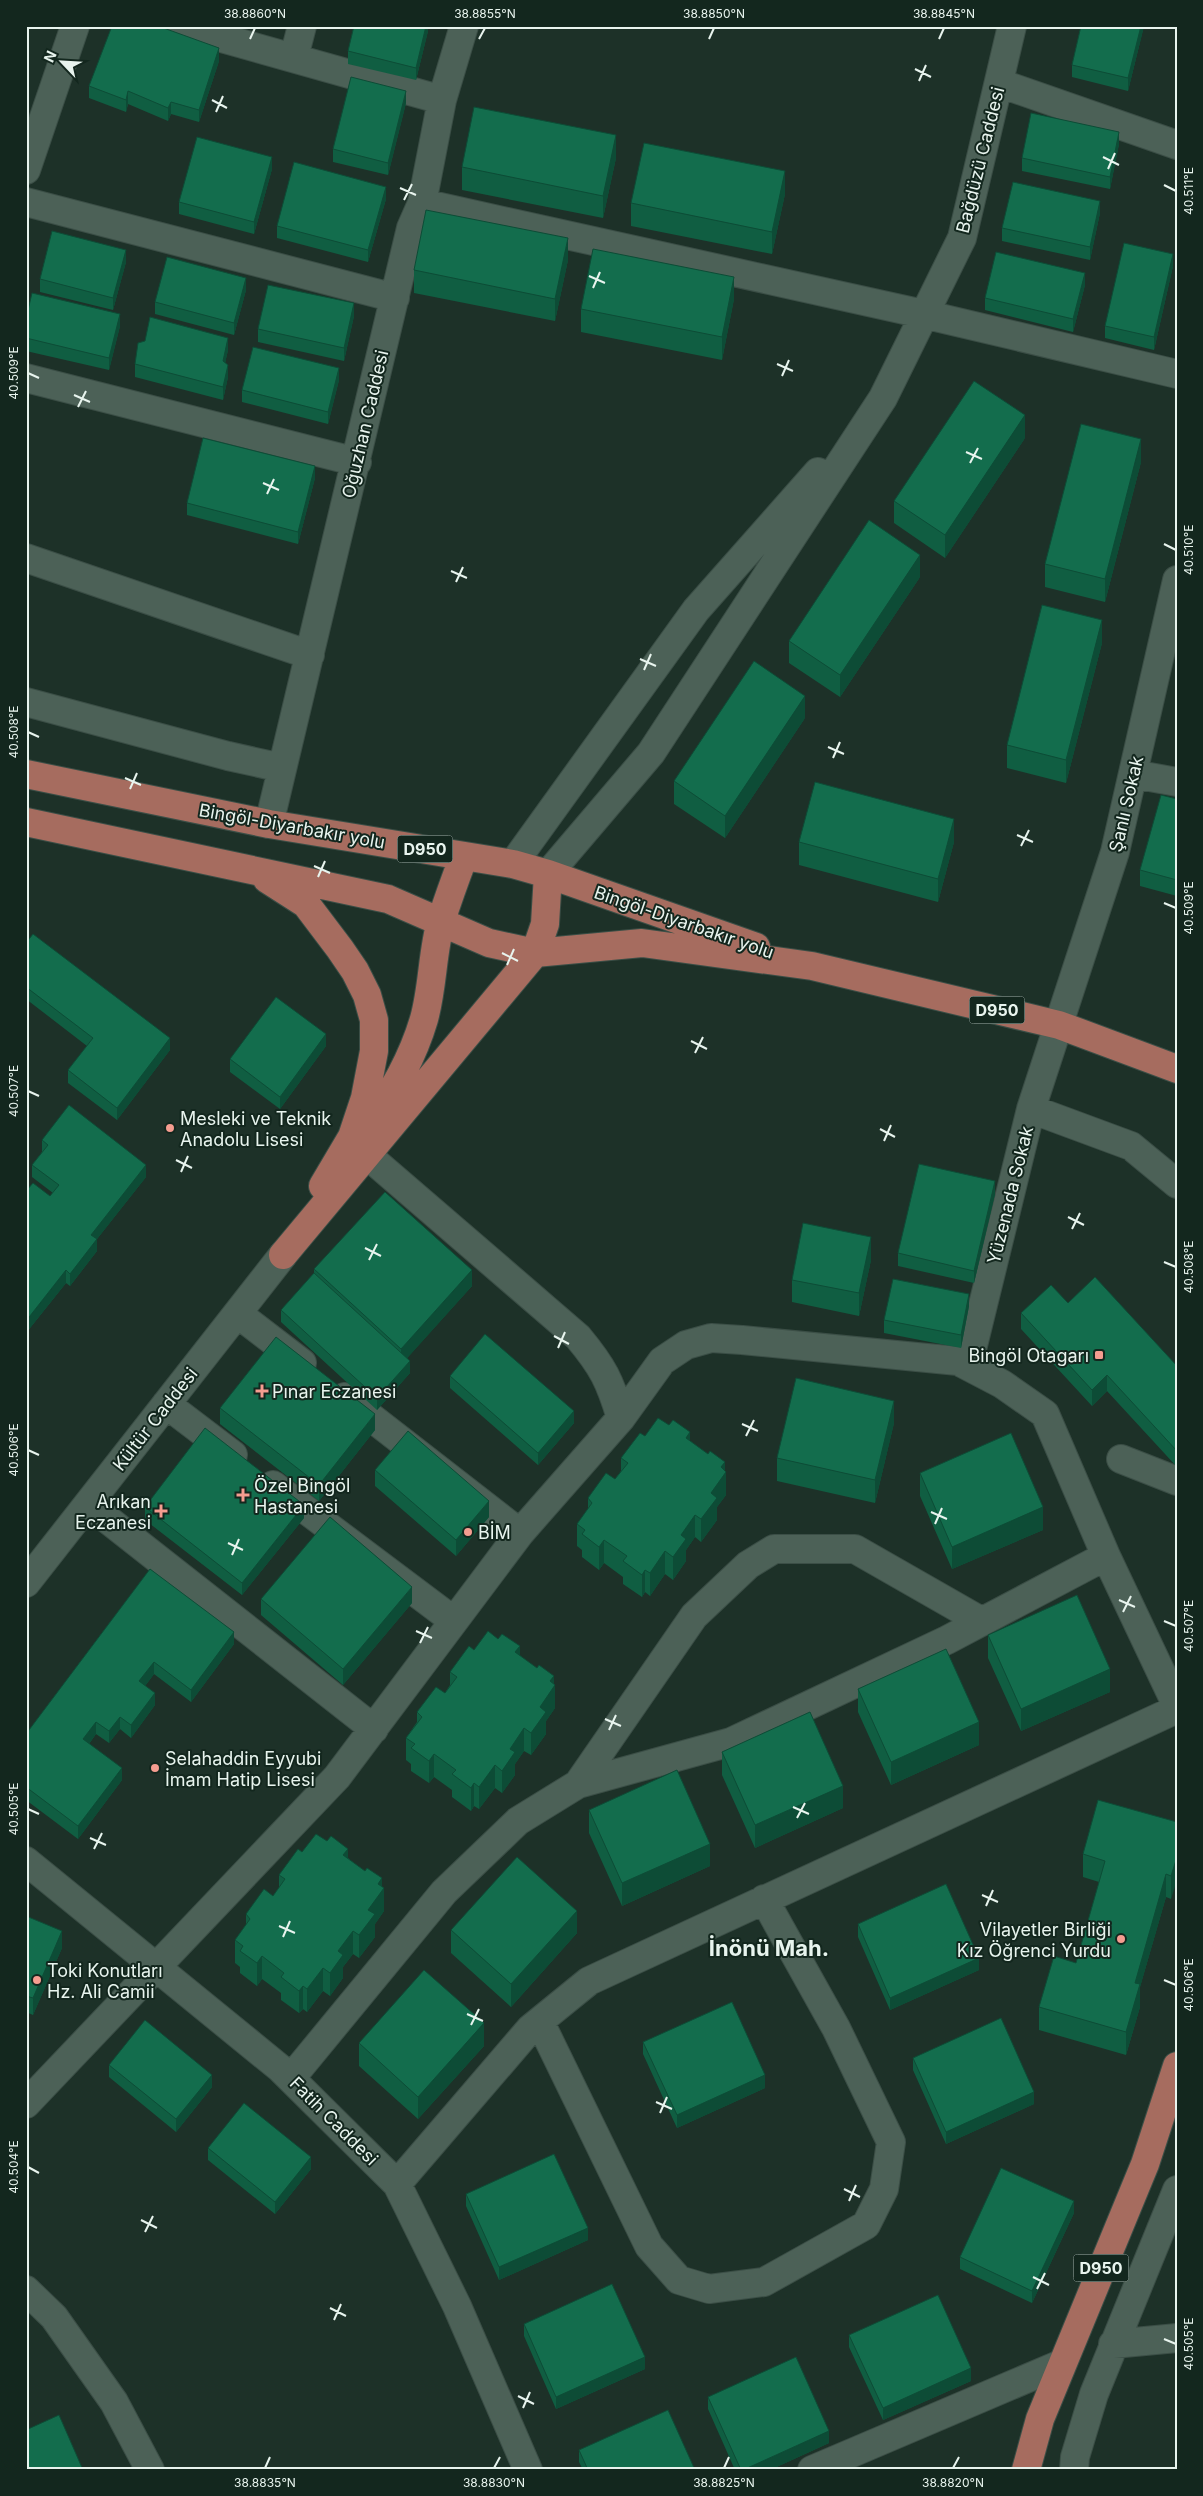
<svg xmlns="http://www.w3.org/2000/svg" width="1203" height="2496" font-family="Inter,sans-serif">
<rect width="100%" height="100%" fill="#1d3128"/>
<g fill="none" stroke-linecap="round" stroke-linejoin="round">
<defs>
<path id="minor" d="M179 26 442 100
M294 57 302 26
M999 83 1177 145
M26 170 75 26
M26 202 395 298
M422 203 923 314 1177 374
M26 378 357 462
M26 558 310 655
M26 702 228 756 282 768
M1133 774 1177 782
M269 824 411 228 422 203 442 100 464 26
M513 864 696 610 818 472
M548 874 651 753 883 398 962 238 1012 26
M1031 1109 1131 1146 1177 1184
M367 1155 578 1337C603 1367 610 1381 621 1418
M238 1314 302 1363
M968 1366 1031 1109 1115 852 1177 580
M345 1397 520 1533
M166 1404 233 1455
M1121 1459 1177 1481
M273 1485 454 1621
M88 1504 374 1729
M26 1583 283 1255
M578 1784 694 1616 748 1565 774 1549H855L981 1621
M26 1861 281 2069 397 2184 457 2306 528 2470
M540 2022 649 2246 679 2280 709 2289 764 2282 866 2225 884 2189 891 2142 836 2028 764 1899
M291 2078 444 1892 518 1821 578 1784 731 1742 947 1640 1106 1556
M26 2104 337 1777 520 1533 621 1418 662 1361 686 1345 711 1338 742 1340 958 1361 1002 1384 1045 1414 1106 1556 1177 1706
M397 2184 530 2029 589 1981 1177 1709
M26 2290 54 2317 114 2402 150 2470
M1113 2344 1177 2338
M812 2470 1061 2364
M1074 2470 1075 2457 1094 2394 1177 2190"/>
<path id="major" d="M26 774 269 824 513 864 548 874 756 947
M26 822 388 899 489 943 535 953 642 943 812 966 1059 1025 1177 1069
M267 879 306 904 340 949 355 971 367 995 374 1020V1051L365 1098 352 1137 323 1186
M366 1130C391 1096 412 1060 424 1019 433 987 432 953 441 921 448 899 456 877 464 856
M283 1255 535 953 545 924 548 874
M1026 2470 1040 2419 1145 2164 1177 2066"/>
</defs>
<use href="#minor" stroke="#3b4e46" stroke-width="30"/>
<use href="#major" stroke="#3b4e46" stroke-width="30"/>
<use href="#minor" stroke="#4c6157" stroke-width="28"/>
<use href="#major" stroke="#a66c5f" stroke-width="28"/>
</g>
<path fill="#105e42" d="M428 26V31L416 80 348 64V51Z
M1081 26H1144L1128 91 1072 77V65Z
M219 61 199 122 171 114 168 121 128 104 126 112 89 98V86Z
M406 103 388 175 333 162V149Z
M1119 144 1110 189 1022 171V158Z
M616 158 603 218 462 190V167Z
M272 169 254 234 179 214V202Z
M785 194 772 254 631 226V203Z
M386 199 368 262 277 238V226Z
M1100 213 1090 260 1002 241V228Z
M568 260 555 321 414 293V270Z
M126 262 113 310 40 292V279Z
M1173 266 1154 350 1105 338V326Z
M1085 285 1073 332 985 310V298Z
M246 290 234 335 155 314V302Z
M734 299 722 360 581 332V309Z
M354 316 344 361 258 342V329Z
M26 319 120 326 109 370 26 351Z
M145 341 228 350 225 363 228 377 223 400 135 377V364Z
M339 380 328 424 242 402V390Z
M1025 438 945 558 894 523V501Z
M1141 462 1105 602 1045 587V564Z
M315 478 298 544 187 515V503Z
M920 577 840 697 789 663V641Z
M1102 643 1066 783 1007 768V745Z
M805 718 725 838 674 804V781Z
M1177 799V896L1140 886V870Z
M799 842H954L938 902 799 865Z
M26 943 170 1050 117 1120 68 1083V1070L87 1046 26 999Z
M326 1046 280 1109 230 1072V1059Z
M42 1140 146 1177 97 1239V1251L70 1286 66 1283 26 1333V1191L50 1196 53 1193 32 1177V1165L42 1152Z
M995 1194 974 1283 898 1266V1253Z
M871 1260 859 1316 792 1302V1280Z
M314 1269 472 1286 407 1358 410 1373 377 1410 281 1322V1310L314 1273Z
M1068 1303 1177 1366V1467L1107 1391 1092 1406 1021 1329V1313Z
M969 1306 961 1348 884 1333V1320Z
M450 1376 574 1423 538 1465 450 1388Z
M220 1408 375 1430 319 1501 220 1424Z
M894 1423 875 1503 777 1481V1458Z
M645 1436 690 1441 725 1471 726 1495 717 1507V1520L701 1542 695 1537 686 1550V1561L673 1580 665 1574 650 1596 645 1592 642 1597 623 1584V1577L604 1563 599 1570 582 1557V1550L577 1546V1524L588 1509V1498L615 1479 621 1471V1458Z
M375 1470 489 1517 456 1556 375 1486Z
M920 1473 1043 1530 952 1569 920 1496Z
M145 1507 304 1518 242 1595 145 1520Z
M150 1569 234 1644 191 1702 154 1674 145 1686 155 1705 131 1738 120 1729 109 1743 96 1734 89 1744 122 1780 78 1839 26 1800V1734Z
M261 1599 412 1603 343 1685 261 1615Z
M988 1635 1110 1692 1021 1731 988 1658Z
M474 1650 520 1656 554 1684 555 1708 546 1721V1734L531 1755 524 1751 515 1764V1775L502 1793 495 1788 479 1809 474 1806 471 1811 452 1797V1790L434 1777 429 1783 411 1771V1764L406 1760V1738L417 1722V1712L445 1693 450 1685V1672Z
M858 1689 979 1745 891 1785 858 1712Z
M722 1752 843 1808 755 1848 722 1775Z
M589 1810 710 1866 622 1906 589 1833Z
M1177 1822 1171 1899 1166 1897 1140 1987V2007L1126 2055 1039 2030V2007L1076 1963 1099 1882 1083 1877V1854Z
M302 1852 348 1858 382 1887 384 1911 375 1924V1937L359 1958 353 1954 343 1967V1978L330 1996 323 1991 307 2012 303 2009 299 2013 281 2000V1993L262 1979 257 1986 240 1973V1967L235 1963V1940L246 1925V1914L273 1896 279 1888V1875Z
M26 1916 62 1948 33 2015 26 2012Z
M858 1924 979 1970 890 2010 858 1937Z
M451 1930 577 1933 511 2007 451 1953Z
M643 2042 765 2088 677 2128 643 2054Z
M359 2043 484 2046 418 2119 359 2066Z
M913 2058 1034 2104 946 2144 913 2070Z
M109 2065 212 2087 176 2132 109 2077Z
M208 2148 311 2169 275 2214 208 2160Z
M466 2194 588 2240 499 2280 466 2206Z
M1074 2213 1032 2303 960 2269V2257Z
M524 2324 645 2369 556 2409 524 2336Z
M849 2335 971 2381 883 2420 849 2347Z
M708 2397 829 2443 770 2470H735L708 2409Z
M579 2450 695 2470H583L579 2462Z"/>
<path fill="#0d4c36" d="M426 26H428V31L416 80V68Z
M1141 26H1144L1128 91V78Z
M219 48V61L199 122V110Z
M128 91V104L126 112V100Z
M406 91V103L388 175V163Z
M171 102V114L168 121V108Z
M1119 132V144L1110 189V177Z
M616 135V158L603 218V196Z
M272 157V169L254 234V222Z
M785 171V194L772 254V232Z
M386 187V199L368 262V250Z
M1100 201V213L1090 260V247Z
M568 238V260L555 321V299Z
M126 250V262L113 310V298Z
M1173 254V266L1154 350V337Z
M1085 273V285L1073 332V319Z
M734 277V299L722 360V337Z
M246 278V290L234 335V323Z
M354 303V316L344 361V348Z
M120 314V326L109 370V358Z
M228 338V350L223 373V361Z
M228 365V377L223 400V387Z
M339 368V380L328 424V412Z
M1025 415V438L945 558V535Z
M1141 439V462L1105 602V579Z
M315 466V478L298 544V532Z
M920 555V577L840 697V675Z
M1102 620V643L1066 783V760Z
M805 696V718L725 838V816Z
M954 819V842L938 902V879Z
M326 1034V1046L280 1109V1097Z
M170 1038V1050L117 1120V1108Z
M146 1165V1177L97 1239V1251L70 1286V1274L91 1235Z
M995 1181V1194L974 1283V1271Z
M871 1237V1260L859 1316V1293Z
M66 1270V1283L26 1333V1321Z
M472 1270V1286L401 1365V1349Z
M969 1294V1306L961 1348V1335Z
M410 1361V1373L377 1410V1398Z
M1107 1375V1391L1092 1406V1390Z
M894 1401V1423L875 1503V1480Z
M574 1411V1423L538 1465V1453Z
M375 1414V1430L319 1501V1485Z
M690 1432V1455L686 1438Z
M725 1462V1474L726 1472V1495L717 1507V1520L701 1542V1519L721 1467Z
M489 1501V1517L456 1556V1540Z
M304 1505V1518L242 1595V1583Z
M1043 1507V1530L952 1569V1547Z
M695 1515V1537L686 1550V1561L673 1580V1557L681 1535Z
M604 1540V1563L599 1570V1547Z
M665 1551V1574L650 1596V1573Z
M645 1570V1592L642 1597V1575Z
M412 1587V1603L343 1685V1669Z
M234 1632V1644L191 1702V1690Z
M520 1646V1669L515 1652Z
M154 1662V1674L139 1694V1681Z
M1110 1669V1692L1021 1731V1709Z
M554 1676V1687L555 1685V1708L546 1721V1734L531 1755V1733L550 1681Z
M155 1693V1705L131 1738V1725Z
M120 1717V1729L109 1743V1731Z
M96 1722V1734L83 1752V1739Z
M979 1722V1745L891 1785V1762Z
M524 1728V1751L515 1764V1775L502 1793V1771L510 1749Z
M434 1754V1777L429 1783V1761Z
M495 1765V1788L479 1809V1787Z
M122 1768V1780L78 1839V1826Z
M474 1783V1806L471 1811V1788Z
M843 1786V1808L755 1848V1825Z
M710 1844V1866L622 1906V1883Z
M348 1849V1871L343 1855Z
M1177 1857V1880L1171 1899V1876Z
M1166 1874V1897L1140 1987V2007L1126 2055V2032L1135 1983Z
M382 1878V1890L384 1888V1911L375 1924V1937L359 1958V1935L378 1884Z
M577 1911V1933L511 2007V1984Z
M62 1931V1948L33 2015V1998Z
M353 1931V1954L343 1967V1978L330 1996V1973L338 1951Z
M262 1956V1979L257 1986V1963Z
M979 1958V1970L890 2010V1998Z
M323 1968V1991L307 2012V1989Z
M303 1986V2009L299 2013V1991Z
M484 2023V2046L418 2119V2097Z
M212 2075V2087L176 2132V2119Z
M765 2075V2088L677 2128V2115Z
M1034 2092V2104L946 2144V2132Z
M311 2157V2169L275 2214V2202Z
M1074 2201V2213L1032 2303V2291Z
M588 2228V2240L499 2280V2267Z
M645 2357V2369L556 2409V2397Z
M971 2368V2381L883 2420V2408Z
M829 2431V2443L770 2470H743Z"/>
<path fill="#136d4d" stroke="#0d4c36" d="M112 26H158L219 48 199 110 171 102 168 108 128 91 126 100 89 86Z
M354 26H426L416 68 348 51Z
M1081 26H1141L1128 78 1072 65Z
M351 77 406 91 388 163 333 149Z
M474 107 616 135 603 196 462 167Z
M1031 113 1119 132 1110 177 1022 158Z
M197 137 272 157 254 222 179 202Z
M644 143 785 171 772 232 631 203Z
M294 162 386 187 368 250 277 226Z
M1013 182 1100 201 1090 247 1002 228Z
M426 210 568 238 555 299 414 270Z
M52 231 126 250 113 298 40 279Z
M1124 243 1173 254 1154 337 1105 326Z
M593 249 734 277 722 337 581 309Z
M996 252 1085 273 1073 319 985 298Z
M167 257 246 278 234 323 155 302Z
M268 285 354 303 344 348 258 329Z
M32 293 120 314 109 358 26 338V319Z
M150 317 228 338 223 361 228 365 223 387 135 364 138 343 145 341Z
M253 347 339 368 328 412 242 390Z
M974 381 1025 415 945 535 894 501Z
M1081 424 1141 439 1105 579 1045 564Z
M203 438 315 466 298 532 187 503Z
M869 520 920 555 840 675 789 641Z
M1042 605 1102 620 1066 760 1007 745Z
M754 661 805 696 725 816 674 781Z
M815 782 954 819 938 879 799 842Z
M1161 795 1177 799V880L1140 870Z
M33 934 170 1038 117 1108 68 1070 93 1038 26 987V943Z
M276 997 326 1034 280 1097 230 1059Z
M69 1105 146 1165 91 1235 97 1239 70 1274 66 1270 26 1321V1191L33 1183 50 1196 59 1185 32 1165 48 1145 42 1140Z
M919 1164 995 1181 974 1271 898 1253Z
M385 1192 472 1270 401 1349 314 1269Z
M803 1223 871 1237 859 1293 792 1280Z
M314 1273 410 1361 377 1398 281 1310Z
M1095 1277 1177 1366V1451L1107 1375 1092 1390 1021 1313 1051 1285 1068 1303Z
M893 1279 969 1294 961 1335 884 1320Z
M485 1334 574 1411 538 1453 450 1376Z
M276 1337 375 1414 319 1485 220 1408Z
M796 1378 894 1401 875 1480 777 1458Z
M658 1418 669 1425 673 1420 690 1432 686 1438 708 1454 710 1451 725 1462 721 1467 726 1472 711 1493 717 1498 701 1519 695 1515 681 1535 686 1539 673 1557 665 1551 650 1573 645 1570 642 1575 623 1561 627 1556 604 1540 599 1547 582 1534 585 1530 577 1524 592 1503 588 1498 606 1473 615 1479 628 1463 621 1458 640 1433 645 1436Z
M205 1428 304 1505 242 1583 145 1507Z
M408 1431 489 1501 456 1540 375 1470Z
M1011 1433 1043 1507 952 1547 920 1473Z
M330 1517 412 1587 343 1669 261 1599Z
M150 1569 234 1632 191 1690 154 1662 139 1681 155 1693 131 1725 120 1717 109 1731 96 1722 83 1739 122 1768 78 1826 26 1787V1734Z
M1077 1595 1110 1669 1021 1709 988 1635Z
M488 1631 498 1639 502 1634 520 1646 515 1652 537 1668 539 1665 554 1676 550 1681 555 1685 540 1707 546 1712 531 1733 524 1728 510 1749 515 1752 502 1771 495 1765 479 1787 474 1783 471 1788 452 1774 456 1770 434 1754 429 1761 411 1748 415 1744 406 1738 422 1717 417 1712 436 1687 445 1693 457 1677 450 1672 469 1646 474 1650Z
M946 1649 979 1722 891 1762 858 1689Z
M810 1712 843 1786 755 1825 722 1752Z
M677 1770 710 1844 622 1883 589 1810Z
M1098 1800 1177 1822V1857L1171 1876 1166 1874 1135 1983 1140 1984 1126 2032 1039 2007 1054 1956 1076 1963 1105 1861 1083 1854Z
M316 1834 327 1841 331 1836 348 1849 343 1855 365 1871 367 1868 382 1878 378 1884 384 1888 368 1910 375 1914 359 1935 353 1931 338 1951 343 1955 330 1973 323 1968 307 1989 303 1986 299 1991 281 1977 284 1973 262 1956 257 1963 240 1951 243 1946 235 1940 250 1919 246 1914 264 1889 273 1896 285 1879 279 1875 298 1849 302 1852Z
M517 1857 577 1911 511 1984 451 1930Z
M946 1884 979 1958 890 1998 858 1924Z
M26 1916 62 1931 33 1998 26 1996Z
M424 1970 484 2023 418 2097 359 2043Z
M732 2002 765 2075 677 2115 643 2042Z
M1001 2018 1034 2092 946 2132 913 2058Z
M145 2020 212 2075 176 2119 109 2065Z
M244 2103 311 2157 275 2202 208 2148Z
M554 2154 588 2228 499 2267 466 2194Z
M1001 2168 1074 2201 1032 2291 960 2257Z
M612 2284 645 2357 556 2397 524 2324Z
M938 2295 971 2368 883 2408 849 2335Z
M796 2357 829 2431 743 2470H741L708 2397Z
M668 2410 695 2470H588L579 2450Z
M59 2415 83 2470H26V2430Z"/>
<path fill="none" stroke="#e8f4ee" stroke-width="2" d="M250 39 255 28M479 39 485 28M709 39 714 28M939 39 944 28M915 69 931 77M919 81 926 65M212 100 227 108M216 112 223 96M1103 157 1119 165M1108 169 1115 153M1164 185 1176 191M400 188 416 195M404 200 412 184M589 276 605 283M593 288 600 272M777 364 793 371M28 373 39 378M782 376 789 360M74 395 90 402M78 407 86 391M966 452 982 459M970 463 978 448M263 483 279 490M267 494 274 479M1164 544 1176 550M451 571 467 578M456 582 463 567M640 659 656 666M644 670 651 654M28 732 39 737M828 747 844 754M833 758 840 742M125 778 141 785M130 789 137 773M1017 835 1033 842M1021 846 1029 830M314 866 330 873M318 877 325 861M1164 903 1176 908M502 953 518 961M507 965 514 949M691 1041 707 1049M695 1053 703 1037M28 1091 39 1096M880 1129 895 1137M884 1141 891 1125M176 1160 192 1168M181 1172 188 1156M1068 1217 1084 1225M1072 1229 1080 1213M365 1248 381 1256M369 1260 377 1244M1164 1262 1176 1267M554 1336 569 1344M558 1348 565 1332M742 1424 758 1431M746 1436 754 1420M28 1450 39 1455M931 1512 947 1519M935 1524 942 1508M228 1543 243 1550M232 1555 239 1539M1119 1600 1135 1607M1123 1612 1131 1596M1164 1621 1176 1626M416 1631 432 1638M420 1643 428 1627M605 1719 621 1726M609 1730 616 1715M793 1807 809 1814M28 1809 39 1814M797 1818 805 1803M90 1838 106 1845M94 1849 102 1833M982 1895 998 1902M986 1906 993 1890M279 1926 295 1933M283 1937 290 1921M1164 1980 1176 1985M467 2014 483 2021M471 2025 479 2009M656 2102 672 2109M660 2113 667 2097M28 2167 39 2173M844 2189 860 2197M849 2201 856 2185M141 2220 157 2228M145 2232 153 2216M1033 2277 1049 2285M1037 2289 1045 2273M330 2308 346 2316M334 2320 341 2304M1164 2339 1176 2344M518 2396 534 2404M523 2408 530 2392M265 2468 270 2457M494 2468 500 2457M724 2468 729 2457M953 2468 959 2457"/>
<g fill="#f59d90" stroke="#13271e" stroke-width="2">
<circle cx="170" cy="1128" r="5"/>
<rect x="1094" y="1350" width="10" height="10" rx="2.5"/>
<path d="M259.5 1383.5h5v5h5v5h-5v5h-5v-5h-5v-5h5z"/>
<path d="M240.5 1487.5h5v5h5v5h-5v5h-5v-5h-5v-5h5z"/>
<path d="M158.5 1503.5h5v5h5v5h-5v5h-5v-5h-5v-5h5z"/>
<circle cx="468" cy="1532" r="5"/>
<circle cx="155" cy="1768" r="5"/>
<circle cx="1121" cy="1939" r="5"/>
<circle cx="37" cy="1980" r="5"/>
</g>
<g text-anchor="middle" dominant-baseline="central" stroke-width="4" stroke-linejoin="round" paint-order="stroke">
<g fill="#13271e" stroke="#a8b6b0" stroke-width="1">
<rect x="397.5" y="835.5" width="55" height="27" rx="4"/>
<rect x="969.5" y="996.5" width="55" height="27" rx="4"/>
<rect x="1073.5" y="2254.5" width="55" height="27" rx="4"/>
</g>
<g font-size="16" font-weight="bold" fill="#e8f4ee">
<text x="425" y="849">D950</text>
<text x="997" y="1010">D950</text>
<text x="1101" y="2268">D950</text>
</g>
<g font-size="18" fill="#e8f4ee" stroke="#13271e">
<text transform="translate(980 160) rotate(-76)">Bağdüzü Caddesi</text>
<text transform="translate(365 424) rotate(-77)">Oğuzhan Caddesi</text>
<text transform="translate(1126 804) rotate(-77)">Şanlı Sokak</text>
<text transform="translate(292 826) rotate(10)">Bingöl-Diyarbakır yolu</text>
<text transform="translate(684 922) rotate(19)">Bingöl-Diyarbakır yolu</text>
<text transform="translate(1010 1195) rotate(-76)">Yüzenada Sokak</text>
<text transform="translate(155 1419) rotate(-52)">Kültür Caddesi</text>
<text transform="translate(334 2121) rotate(45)">Fatih Caddesi</text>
</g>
<g font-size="18" fill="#e8f4ee" stroke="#13271e" text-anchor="start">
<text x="180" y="1118">Mesleki ve Teknik<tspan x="180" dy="21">Anadolu Lisesi</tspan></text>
<text x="1089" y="1355" text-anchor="end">Bingöl Otagarı</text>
<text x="272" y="1391">Pınar Eczanesi</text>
<text x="254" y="1485">Özel Bingöl<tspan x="254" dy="21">Hastanesi</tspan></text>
<text x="151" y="1501" text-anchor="end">Arıkan<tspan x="151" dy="21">Eczanesi</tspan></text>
<text x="478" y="1532">BİM</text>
<text x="165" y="1758">Selahaddin Eyyubi<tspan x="165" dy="21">İmam Hatip Lisesi</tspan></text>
<text x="1111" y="1929" text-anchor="end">Vilayetler Birliği<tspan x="1111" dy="21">Kız Öğrenci Yurdu</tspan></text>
<text x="47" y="1970">Toki Konutları<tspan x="47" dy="21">Hz. Ali Camii</tspan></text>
</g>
<g font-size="22" font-weight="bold" fill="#e8f4ee" stroke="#13271e">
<text x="769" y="1948">İnönü Mah.</text>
</g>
</g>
<rect width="1203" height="2496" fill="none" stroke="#13271e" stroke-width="55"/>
<g transform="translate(62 62) rotate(295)" stroke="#13271e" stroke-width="4" paint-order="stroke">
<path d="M0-4L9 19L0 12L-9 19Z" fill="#e8f4ee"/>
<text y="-8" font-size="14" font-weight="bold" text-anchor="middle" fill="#e8f4ee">N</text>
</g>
<rect x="28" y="28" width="1148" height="2440" fill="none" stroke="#e8f4ee" stroke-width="2"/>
<g font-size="12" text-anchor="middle" fill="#e8f4ee">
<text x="255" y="18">38.8860°N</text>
<text x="485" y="18">38.8855°N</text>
<text x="714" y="18">38.8850°N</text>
<text x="944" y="18">38.8845°N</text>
<text transform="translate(1189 191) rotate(-90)" y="4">40.511°E</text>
<text transform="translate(14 373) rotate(-90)" y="4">40.509°E</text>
<text transform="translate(1189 550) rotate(-90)" y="4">40.510°E</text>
<text transform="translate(14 732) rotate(-90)" y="4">40.508°E</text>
<text transform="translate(1189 908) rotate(-90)" y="4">40.509°E</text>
<text transform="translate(14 1091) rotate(-90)" y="4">40.507°E</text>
<text transform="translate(1189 1267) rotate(-90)" y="4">40.508°E</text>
<text transform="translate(14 1450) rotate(-90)" y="4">40.506°E</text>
<text transform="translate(1189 1626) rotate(-90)" y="4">40.507°E</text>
<text transform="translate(14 1809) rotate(-90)" y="4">40.505°E</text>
<text transform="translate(1189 1985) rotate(-90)" y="4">40.506°E</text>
<text transform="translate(14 2167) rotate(-90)" y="4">40.504°E</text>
<text transform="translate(1189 2344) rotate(-90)" y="4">40.505°E</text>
<text x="265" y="2487">38.8835°N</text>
<text x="494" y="2487">38.8830°N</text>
<text x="724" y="2487">38.8825°N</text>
<text x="953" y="2487">38.8820°N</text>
</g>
</svg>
